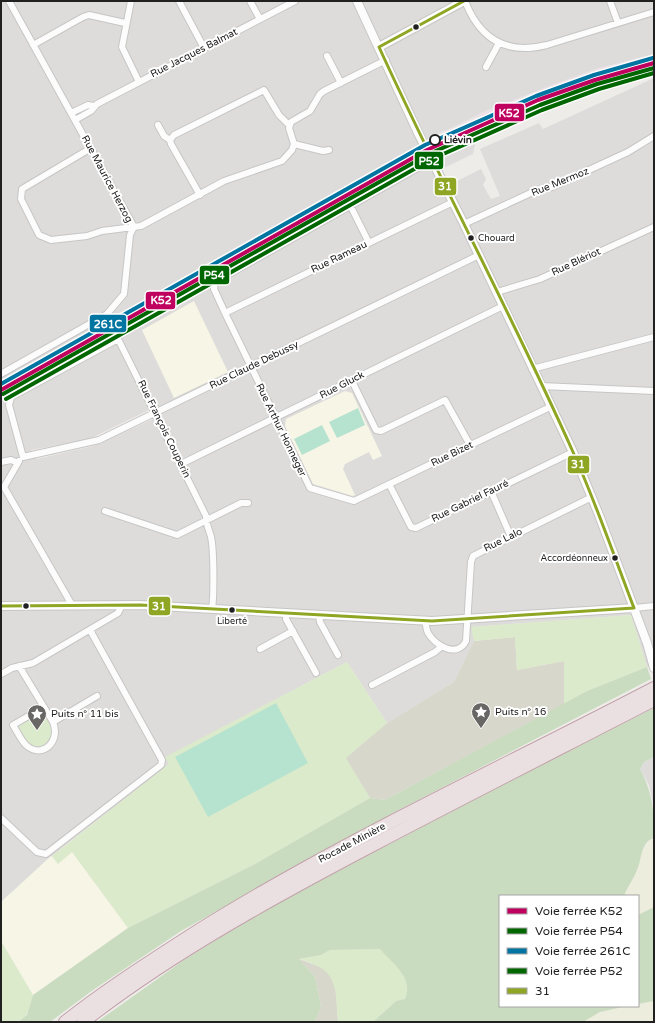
<svg xmlns="http://www.w3.org/2000/svg" width="655" height="1023" font-family="'Varela Round',sans-serif">
<rect width="100%" height="100%" fill="#eeece9"/>
<path fill="#dddcda" fill-rule="evenodd" d="M1 1H654V54L596 69 488 110 446 131 445 130 427 139 428 142 416 146 1 381Z
M654 78V665L647 667 631 615 472 627 474 641 454 682 387 723 347 662 166 757 170 764 64 846 1 902V398L429 155 445 187 481 169 486 179 483 185 491 199 500 196 480 149 539 123 543 129ZM149 410 162 415 93 446 37 459 31 450 89 439Z
M654 757V809L649 785 640 769 644 762Z"/>
<path fill="#ebe2e7" d="M654 54V70L602 84 552 101 495 123V125L490 128 475 132 429 155 1 398V381L416 146 428 142 426 139 476 117 478 114 488 110 549 86 596 69Z"/>
<path fill="#f7f5e6" d="M194 301 228 372 174 398 142 330Z
M345 391 352 393 382 456 373 460 369 452 345 464 343 469 355 495 353 496 313 484 285 426 286 419Z
M72 852 128 928 33 995 1 941V902L51 856 58 864Z"/>
<path fill="#d7d7cb" d="M515 637 517 670 564 661V704L385 800 370 798 345 758 387 723 454 682 474 641Z
M299 959 323 968 331 977 336 991 338 1022H315L321 1007 315 977Z"/>
<path fill="#ededdd" d="M654 838V907L638 915V896H624L638 869 641 853 647 843Z
M654 1001V1022H583L600 1012 627 1006H638V1004Z"/>
<path fill="#dbeaca" d="M631 615 647 667 587 691 564 704V661L517 670 515 637 474 641 471 627Z
M347 662 387 723 346 758 370 798 255 864 128 928 72 852 58 864 52 856 169 764 165 757Z
M43 712C49 723 57 733 47 744 33 751 23 740 19 727L20 724Z
M1 941 33 995C26 1018 27 1022 1 1022Z
M381 949C393 964 414 978 405 999L396 1001 373 1022H338C335 985 339 970 299 959L321 955 330 950Z"/>
<path fill="#cadcc0" d="M647 667 651 679 399 810 181 931 93 990 50 1022H18L27 1015 33 995 128 928 255 864 370 798 385 800 587 691Z
M654 708V757L644 762 640 769C653 794 654 810 654 838 640 842 642 860 637 870 634 879 627 887 624 896H500V1006H627L600 1012 583 1022H373L396 1001 405 999C414 978 393 964 380 949L330 950 321 955 299 959 315 977 321 1007 315 1022H97L184 960 264 910 535 768Z
M654 907V1001L638 1004V915Z"/>
<path fill="#b6e3d0" d="M358 408 365 425 337 438 329 422Z
M322 425 330 441 302 455 294 439Z
M276 703 308 763 208 817 175 757Z"/>
<path fill="#dedddc" d="M471 138 475 145 473 154 444 168 438 154Z
M32 671 40 682 32 687 40 701 32 705 22 689 30 685 24 674Z"/>
<g fill="none" stroke-linecap="round" stroke-linejoin="round">
<defs>
<path id="minor" d="M9 1 134 227
M131 1 122 47 139 82
M179 1 204 48
M250 1 260 19
M465 1C480 40 507 55 547 45L654 12
M610 1 618 23
M33 45 83 17 89 15 125 23
M327 56 341 83
M486 67 499 43
M71 113 88 105 94 106
M75 120 91 111 97 104 295 1
M158 125 164 136 170 140
M294 144 323 151 329 150
M91 148 22 189 21 199 39 235 51 240 87 236 102 231 141 226 224 181 282 161 292 150 294 144 289 128 291 122 310 111 320 94 324 91 386 60
M432 160 215 282 214 289 225 313 310 488 354 501 550 407
M200 195 171 144 170 140 174 135 264 90 279 115 289 125
M350 205 369 243
M464 224 535 191 552 187 628 152 654 136
M497 292 540 279 654 227
M225 313 453 202
M532 369 654 337
M1 374 107 314 124 294 130 235 134 227
M352 381 376 430 381 431 445 400 470 445
M541 386 654 391
M23 457 99 440 479 255
M23 457 9 405 11 397 118 339 206 516C206 525 209 529 211 537 214 550 214 596 212 609
M1 462 11 460 18 463 19 461
M18 463 4 487 72 605
M181 464 503 306
M389 484 411 527 416 528 573 452
M491 491 511 537
M105 511 177 535 241 503H248
M634 608 654 606
M286 613V619L316 673
M319 615 320 622 338 655
M425 620C426 624 426 629 428 633 435 645 457 659 466 641L471 562 473 556 592 497
M260 649 293 631
M19 666 53 722C61 741 43 759 27 746 21 741 17 731 13 725L44 707
M1 674 12 668 33 663 118 613 122 605
M372 685 435 652 441 647
M53 722 97 696
M1 818 37 852 46 854 161 765 162 760 90 630"/>
<path id="tertiary" d="M357 1 419 135 464 224 573 452 599 515 647 643 654 668
M379 47 464 1
M1 606 140 605 432 621 634 608"/>
<path id="motorway" d="M65 1022C105 990 148 963 191 935 339 842 499 769 654 688
M83 1022C171 953 276 896 375 844 468 795 561 748 654 700"/>
</defs>
<use href="#minor" stroke="#c7c6c5" stroke-width="8"/>
<use href="#tertiary" stroke="#c7c6c5" stroke-width="10"/>
<use href="#motorway" stroke="#c2a2ab" stroke-width="14"/>
<use href="#minor" stroke="#fcfcfc" stroke-width="6"/>
<use href="#tertiary" stroke="#fcfcfc" stroke-width="8"/>
<use href="#motorway" stroke="#ebe0e1" stroke-width="12"/>
<defs>
<path id="bus-1" d="M379 47C441 183 512 315 573 452 596 503 614 556 634 608
M379 47 464 1
M1 606 140 605 432 621 634 608"/>
</defs>
<use href="#bus-1" stroke="#fff" stroke-width="6"/>
<use href="#bus-1" stroke="#8ea623" stroke-width="3"/>
<defs>
<path id="rail-1" d="M1 390 427 150 538 100 595 80 654 63"/>
<path id="rail-2" d="M3 394 429 154 540 105 597 84 654 68"/>
<path id="rail-3" d="M1 384 425 145 536 96 594 75 653 58"/>
<path id="rail-4" d="M6 399 432 159 542 110 599 89 654 73"/>
</defs>
<use href="#rail-1" stroke="#fff" stroke-width="7"/>
<use href="#rail-2" stroke="#fff" stroke-width="7"/>
<use href="#rail-3" stroke="#fff" stroke-width="7"/>
<use href="#rail-4" stroke="#fff" stroke-width="7"/>
<use href="#rail-1" stroke="#bf005f" stroke-width="4"/>
<use href="#rail-2" stroke="#060" stroke-width="4"/>
<use href="#rail-3" stroke="#0075a1" stroke-width="4"/>
<use href="#rail-4" stroke="#060" stroke-width="4"/>
</g>
<defs>
<symbol id="sight-pin" viewBox="-11 -11 22 30"><path d="M0 17L-7.5 6A9.5 9.5 0 1 1 7.5 6Z" fill="#686766" stroke="#fff"/><path d="M0-6L1.8-2.2L6-1.7L2.9 1.2L3.7 5.4L0 3.3L-3.7 5.4L-2.9 1.2L-6-1.7L-1.8-2.2Z" fill="#fff"/></symbol>
</defs>
<g fill-rule="evenodd">
<use href="#sight-pin" x="470" y="701" width="22" height="30"/>
<use href="#sight-pin" x="26" y="703" width="22" height="30"/>
</g>
<g fill="#202020" stroke="#fff" stroke-width="1.5">
<circle cx="416" cy="27" r="3.5"/>
<circle cx="471" cy="238" r="3.5"/>
<circle cx="615" cy="558" r="3.5"/>
<circle cx="26" cy="606" r="3.5"/>
<circle cx="232" cy="610" r="3.5"/>
</g>
<circle fill="#fff" stroke="#202020" stroke-width="2" cx="435" cy="140" r="5"/>
<g text-anchor="middle" dominant-baseline="central" stroke-width="4" stroke-linejoin="round" paint-order="stroke">
<g font-size="9" fill="#202020" stroke="#fff" text-anchor="start">
<text x="478" y="238">Chouard</text>
<text x="608" y="558" text-anchor="end">Accordéonneux</text>
<text x="232" y="621" text-anchor="middle">Liberté</text>
</g>
<g font-size="10" fill="#202020" stroke="#fff">
<text transform="translate(194 53) rotate(-27)">Rue Jacques Balmat</text>
<text transform="translate(107 179) rotate(62)">Rue Maurice Herzog</text>
<text transform="translate(560 182) rotate(-22)">Rue Mermoz</text>
<text transform="translate(339 257) rotate(-26)">Rue Rameau</text>
<text transform="translate(576 262) rotate(-25)">Rue Blériot</text>
<text transform="translate(254 365) rotate(-26)">Rue Claude Debussy</text>
<text transform="translate(342 385) rotate(-27)">Rue Gluck</text>
<text transform="translate(164 429) rotate(64)">Rue François Couperin</text>
<text transform="translate(281 430) rotate(64)">Rue Arthur Honneger</text>
<text transform="translate(452 454) rotate(-26)">Rue Bizet</text>
<text transform="translate(470 501) rotate(-26)">Rue Gabriel Fauré</text>
<text transform="translate(503 540) rotate(-26)">Rue Lalo</text>
<text transform="translate(352 843) rotate(-28)">Rocade Minière</text>
</g>
<g font-size="10" font-weight="bold" fill="#202020" stroke="#fff" text-anchor="start">
<text x="444" y="140">Liévin</text>
</g>
<g font-size="10" fill="#202020" stroke="#fff" text-anchor="start">
<text x="495" y="712">Puits n° 16</text>
<text x="51" y="714">Puits n° 11 bis</text>
</g>
</g>
<g stroke="#fff" stroke-width="1.5">
<rect x="494" y="103" width="31" height="19" rx="4" fill="#bf005f"/>
<rect x="414" y="151" width="30" height="19" rx="4" fill="#060"/>
<rect x="434" y="177" width="23" height="19" rx="4" fill="#8ea623"/>
<rect x="199" y="265" width="31" height="20" rx="4" fill="#060"/>
<rect x="145" y="291" width="31" height="19" rx="4" fill="#bf005f"/>
<rect x="89" y="314" width="38" height="19" rx="4" fill="#0075a1"/>
<rect x="567" y="455" width="23" height="19" rx="4" fill="#8ea623"/>
<rect x="148" y="596" width="23" height="20" rx="4" fill="#8ea623"/>
</g>
<g font-size="11" text-anchor="middle" font-weight="bold" fill="#fff">
<text x="509" y="117">K52</text>
<text x="429" y="165">P52</text>
<text x="445" y="190">31</text>
<text x="214" y="279">P54</text>
<text x="161" y="304">K52</text>
<text x="108" y="328">261C</text>
<text x="578" y="468">31</text>
<text x="159" y="610">31</text>
</g>
<rect width="655" height="1023" fill="none" stroke="#202020" stroke-width="4"/>
<rect x="499" y="895" width="140" height="112" fill="#ffffff" stroke="#a6a6a6"/>
<rect x="507" y="908" width="20" height="6" fill="#bf005f" stroke="#a6a6a6"/>
<text x="535" y="915" font-size="12" fill="#202020">Voie ferrée K52</text>
<rect x="507" y="928" width="20" height="6" fill="#006600" stroke="#a6a6a6"/>
<text x="535" y="935" font-size="12" fill="#202020">Voie ferrée P54</text>
<rect x="507" y="948" width="20" height="6" fill="#0075a1" stroke="#a6a6a6"/>
<text x="535" y="955" font-size="12" fill="#202020">Voie ferrée 261C</text>
<rect x="507" y="968" width="20" height="6" fill="#006600" stroke="#a6a6a6"/>
<text x="535" y="975" font-size="12" fill="#202020">Voie ferrée P52</text>
<rect x="507" y="988" width="20" height="6" fill="#8ea623" stroke="#a6a6a6"/>
<text x="535" y="995" font-size="12" fill="#202020">31</text>
</svg>
